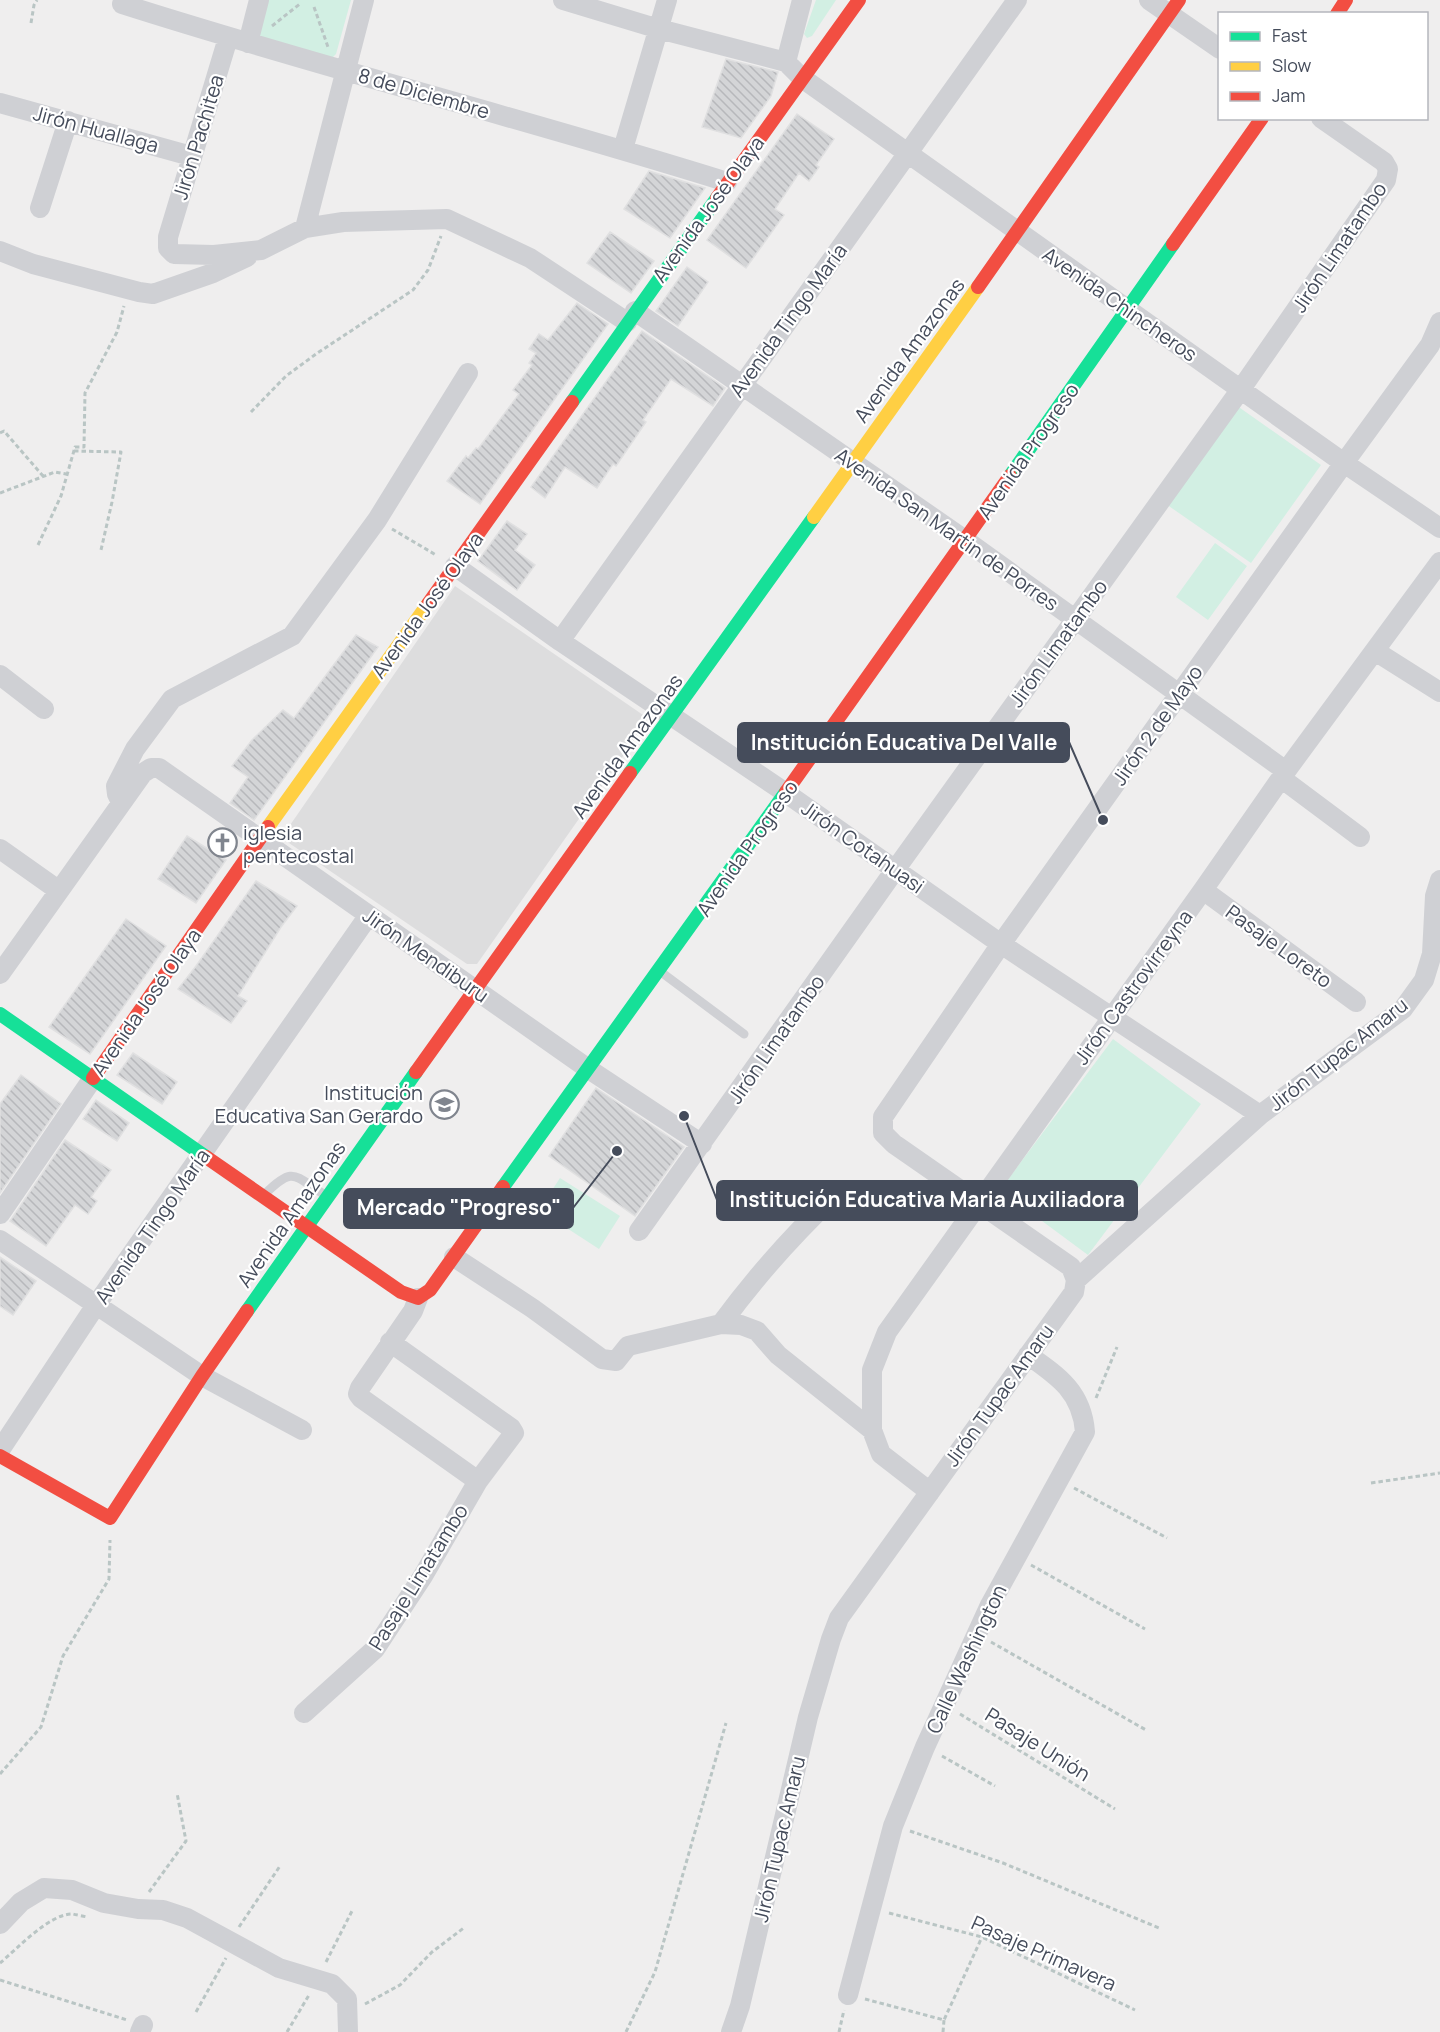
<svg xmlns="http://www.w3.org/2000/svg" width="1440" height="2032" font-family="Manrope,sans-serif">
<defs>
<pattern id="building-back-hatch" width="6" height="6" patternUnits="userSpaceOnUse" patternTransform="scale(1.5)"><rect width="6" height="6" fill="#d4d5d7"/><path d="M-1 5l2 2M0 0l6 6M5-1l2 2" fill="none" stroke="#b7b8bb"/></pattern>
</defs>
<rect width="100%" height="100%" fill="#efeeee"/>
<path fill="#ddddde" d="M455 586 646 717 647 722 477 964H467L286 841V831Z"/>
<path fill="#d2efe3" d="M267 0H351L336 54 332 58 258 37Z
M816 0H836L812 36 807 38 804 34Z
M1233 403 1321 465 1251 563 1163 502Z
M1215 543 1247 566 1208 620 1176 597Z
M1113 1039 1201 1104 1088 1255 1000 1190Z
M560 1178 620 1216 599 1249 539 1210Z"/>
<path fill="url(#building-back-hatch)" stroke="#e0e0e1" stroke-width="1.5" d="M726 59 778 72 771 96 741 138 702 127Z
M797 114 834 139 816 165 819 167 809 181 799 173 775 209 784 215 746 268 707 240Z
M649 171 705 188 670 238 624 209Z
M610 232 654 261 631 293 587 263Z
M687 267 708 282 678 326 656 311Z
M577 303 608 324 480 504 447 481 466 456 468 458 476 448 478 449 519 394 513 390 532 365 529 363 536 353 529 349 539 334 548 340Z
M642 331 725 388 713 406 671 379 643 420 646 422 616 466 613 464 597 488 565 467 545 498 531 487Z
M507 521 527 534 515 550 535 565 517 590 478 561Z
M356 635 378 647 254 820 230 803 248 777 232 766 252 740 283 710 294 718Z
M187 836 226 860 196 903 158 879Z
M256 881 297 906 281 927 238 996 247 1001 231 1023 178 989 196 966Z
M126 919 166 946 90 1054 49 1027Z
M133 1053 177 1082 162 1104 117 1075Z
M21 1075 61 1104 0 1193V1104Z
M596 1088 684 1147 635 1216 549 1156Z
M96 1100 129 1123 117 1141 83 1119Z
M65 1140 111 1170 91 1197 97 1201 88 1214 75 1205 46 1246 10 1221Z
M0 1257 36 1281 13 1315 0 1306Z"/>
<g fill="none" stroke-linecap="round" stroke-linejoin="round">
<path stroke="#b9c5c4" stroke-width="3" stroke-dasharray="4.5 3" stroke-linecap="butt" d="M314 7 328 47
M31 23 34 5 37 0
M272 26 301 3
M251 412 286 376 316 354 413 290 428 270 441 236
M0 433 4 431 43 476
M74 451 121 452 112 502 101 550
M0 493 55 472 66 474
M392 529 436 555
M38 545 61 496 75 447H84L85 393 117 332 124 306
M1096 1398 1117 1347
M1371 1483 1440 1473
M1074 1488 1167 1538
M1031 1565 1145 1629
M991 1642 1146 1730
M960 1714 1115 1809
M942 1756 995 1786
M0 1774 41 1727 63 1656 109 1579 110 1540
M910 1831 1003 1863 1159 1928
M149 1892 186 1841 177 1793
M889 1913 982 1937 1135 2010
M239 1927 280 1866
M326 1962 353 1909
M0 1963C17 1949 50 1913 73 1914 77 1915 83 1916 87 1917
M0 1980 127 2020
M865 1999 944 2020 982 1937
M365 2004 400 1985 432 1952 465 1927
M196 2012 226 1958
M287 2032 309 1995
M626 2032 655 1972 726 1723
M839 2032 844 2010
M943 2032 944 2020"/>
<path stroke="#cfd0d4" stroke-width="9" d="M661 972 744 1034
M265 1194C294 1165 294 1176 325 1195"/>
<path stroke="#cfd0d4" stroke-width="20" d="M563 0 659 29 786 62 802 78 1344 463 1440 528
M1149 0 1220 49
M122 4C322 68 526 119 727 182
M228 38 168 237V248L174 254 214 255 261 250 305 228 343 222 447 219 530 258 627 322
M248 43 259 0
M786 62 802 0
M0 103 191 156
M623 149 667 0
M40 208 68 121
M305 228 364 0
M0 251 33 264 139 292 153 294 213 273 247 257
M635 311 965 540 1286 771
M455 566 560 641 786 793 1001 944 1260 1115
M560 641 1017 0
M1375 651 1440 692
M0 675 44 709
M1281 778 1360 837
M121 802 117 794 116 786 135 749 172 699 292 636 377 520 468 373
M0 849 58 890
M1203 890 1356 1002
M0 974 143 773 151 768H159L587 1068 702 1144
M0 1214 93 1078
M639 1231 895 870 1241 389 1386 180 1388 169 1384 162 1321 118
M0 1240 202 1376 302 1430
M454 1257 532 1308 602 1359 616 1361 628 1346 721 1324 741 1325 757 1331 778 1355 872 1430 881 1454 930 1492
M1076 1280 1071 1267 894 1144 883 1133V1117L1001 944 1344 463 1430 345 1440 322
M418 1298 413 1311 360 1388 358 1394 361 1398 478 1481
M721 1324C754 1279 792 1236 833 1197
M872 1430V1370L887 1332 1203 890 1286 771 1440 562
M0 1450 96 1305 369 915
M304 1713 375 1649 423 1576 478 1481 514 1433 511 1428 390 1342
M0 1924 21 1902 44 1888 72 1890 104 1903 138 1909 163 1910 187 1918 279 1968 332 1984 347 1999 348 2032
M848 1995 893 1826 925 1747 990 1605 1085 1432C1082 1392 1058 1376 1028 1355
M140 2032 143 2025
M731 2032 740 2006 808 1717 831 1639 839 1618 1074 1292 1076 1280 1260 1115 1403 1009 1424 980 1432 954 1435 896 1440 880"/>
<path stroke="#16e098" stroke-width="14" d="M572 402 717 198
M1010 476 1173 244
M630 773 814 517
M0 1014 206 1157
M503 1187 786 792
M247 1311 416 1072"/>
<path stroke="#ffcf43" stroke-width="14" d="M814 517 978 287
M268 827 428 604"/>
<path stroke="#f24e42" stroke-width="14" d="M1337 14 1346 0
M717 198 859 0
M1173 244 1262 118
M978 287 1179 0
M428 604 572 402
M786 792 1010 476
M416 1072 630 773
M93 1078 268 827
M206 1157 401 1292 418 1298 430 1290 503 1187
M0 1456 110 1518 202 1376 247 1311"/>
</g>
<defs>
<symbol id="church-ring" viewBox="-11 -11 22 22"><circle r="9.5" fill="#fff" stroke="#80858e" stroke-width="1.5"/><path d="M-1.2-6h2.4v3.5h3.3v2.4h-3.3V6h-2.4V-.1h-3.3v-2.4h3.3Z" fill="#80858e"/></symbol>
<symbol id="school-ring" viewBox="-11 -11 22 22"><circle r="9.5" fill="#fff" stroke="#80858e" stroke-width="1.5"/><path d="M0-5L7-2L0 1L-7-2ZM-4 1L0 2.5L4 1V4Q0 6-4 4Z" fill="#80858e"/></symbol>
</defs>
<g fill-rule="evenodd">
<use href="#church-ring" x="206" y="826" width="33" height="33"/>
<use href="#school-ring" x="428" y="1088" width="33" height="33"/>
</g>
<g text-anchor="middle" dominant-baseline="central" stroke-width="4.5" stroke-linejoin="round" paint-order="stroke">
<g font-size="20" fill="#454c5b" stroke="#fff">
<text transform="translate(424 93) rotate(16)">8 de Diciembre</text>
<text transform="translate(96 129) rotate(15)">Jirón Huallaga</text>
<text transform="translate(198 137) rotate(-73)">Jirón Pachitea</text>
<text transform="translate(708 209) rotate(-54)">Avenida José Olaya</text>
<text transform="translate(1339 247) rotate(-56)">Jirón Limatambo</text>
<text transform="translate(1120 304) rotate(35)">Avenida Chincheros</text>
<text transform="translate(788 320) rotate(-54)">Avenida Tingo María</text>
<text transform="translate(909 350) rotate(-54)">Avenida Amazonas</text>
<text transform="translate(1028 451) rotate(-55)">Avenida Progreso</text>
<text transform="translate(947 529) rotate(35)">Avenida San Martin de Porres</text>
<text transform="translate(427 605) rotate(-54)">Avenida José Olaya</text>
<text transform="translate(1058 643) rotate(-54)">Jirón Limatambo</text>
<text transform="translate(1157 725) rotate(-55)">Jirón 2 de Mayo</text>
<text transform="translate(627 746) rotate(-54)">Avenida Amazonas</text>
<text transform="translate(863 847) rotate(35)">Jirón Cotahuasi</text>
<text transform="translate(747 848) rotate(-55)">Avenida Progreso</text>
<text transform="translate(1279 946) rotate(36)">Pasaje Loreto</text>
<text transform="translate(426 955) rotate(35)">Jirón Mendiburu</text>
<text transform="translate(1133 987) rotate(-54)">Jirón Castrovirreyna</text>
<text transform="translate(146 1002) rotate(-55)">Avenida José Olaya</text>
<text transform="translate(776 1039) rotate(-55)">Jirón Limatambo</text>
<text transform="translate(1338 1054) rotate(-38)">Jirón Tupac Amaru</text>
<text transform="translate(291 1214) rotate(-55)">Avenida Amazonas</text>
<text transform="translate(152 1226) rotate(-55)">Avenida Tingo María</text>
<text transform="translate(999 1395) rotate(-54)">Jirón Tupac Amaru</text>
<text transform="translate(418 1577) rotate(-58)">Pasaje Limatambo</text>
<text transform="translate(966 1659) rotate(-65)">Calle Washington</text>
<text transform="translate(1038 1744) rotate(32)">Pasaje Unión</text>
<text transform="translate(779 1839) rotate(-77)">Jirón Tupac Amaru</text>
<text transform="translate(1044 1953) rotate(24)">Pasaje Primavera</text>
</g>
<g font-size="20" fill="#454c5b" stroke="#fff" text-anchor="start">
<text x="243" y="832">iglesia<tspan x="243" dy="23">pentecostal</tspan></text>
<text x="423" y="1092" text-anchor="end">Institución<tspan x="423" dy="23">Educativa San Gerardo</tspan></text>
</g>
</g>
<path fill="none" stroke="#454c5b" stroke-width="2" d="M1103 820L1069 742M684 1116L717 1200M617 1151L573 1208"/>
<g fill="#454c5b" stroke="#fff" stroke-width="2">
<circle cx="1103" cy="820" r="6"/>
<circle cx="684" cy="1116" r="6"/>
<circle cx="617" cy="1151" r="6"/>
</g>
<g fill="#454c5b" stroke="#454c5b" stroke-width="2">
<rect x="738" y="723" width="331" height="39" rx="6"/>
<rect x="717" y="1181" width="420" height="39" rx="6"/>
<rect x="344" y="1189" width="229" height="39" rx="6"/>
</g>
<g font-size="21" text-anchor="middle" font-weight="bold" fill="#fff">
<text x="904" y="750">Institución Educativa Del Valle</text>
<text x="927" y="1207">Institución Educativa Maria Auxiliadora</text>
<text x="459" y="1215">Mercado "Progreso"</text>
</g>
<rect x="1218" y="12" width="210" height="108" fill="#ffffff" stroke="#b5b7bd" stroke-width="1.5"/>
<rect x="1230" y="32" width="30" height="9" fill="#16e098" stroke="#b5b7bd" stroke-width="1.5"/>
<text x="1272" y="42" font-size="18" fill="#454c5b">Fast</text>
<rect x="1230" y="62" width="30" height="9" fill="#ffcf43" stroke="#b5b7bd" stroke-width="1.5"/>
<text x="1272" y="72" font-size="18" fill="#454c5b">Slow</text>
<rect x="1230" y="92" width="30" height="9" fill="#f24e42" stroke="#b5b7bd" stroke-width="1.5"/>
<text x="1272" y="102" font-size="18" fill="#454c5b">Jam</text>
</svg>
